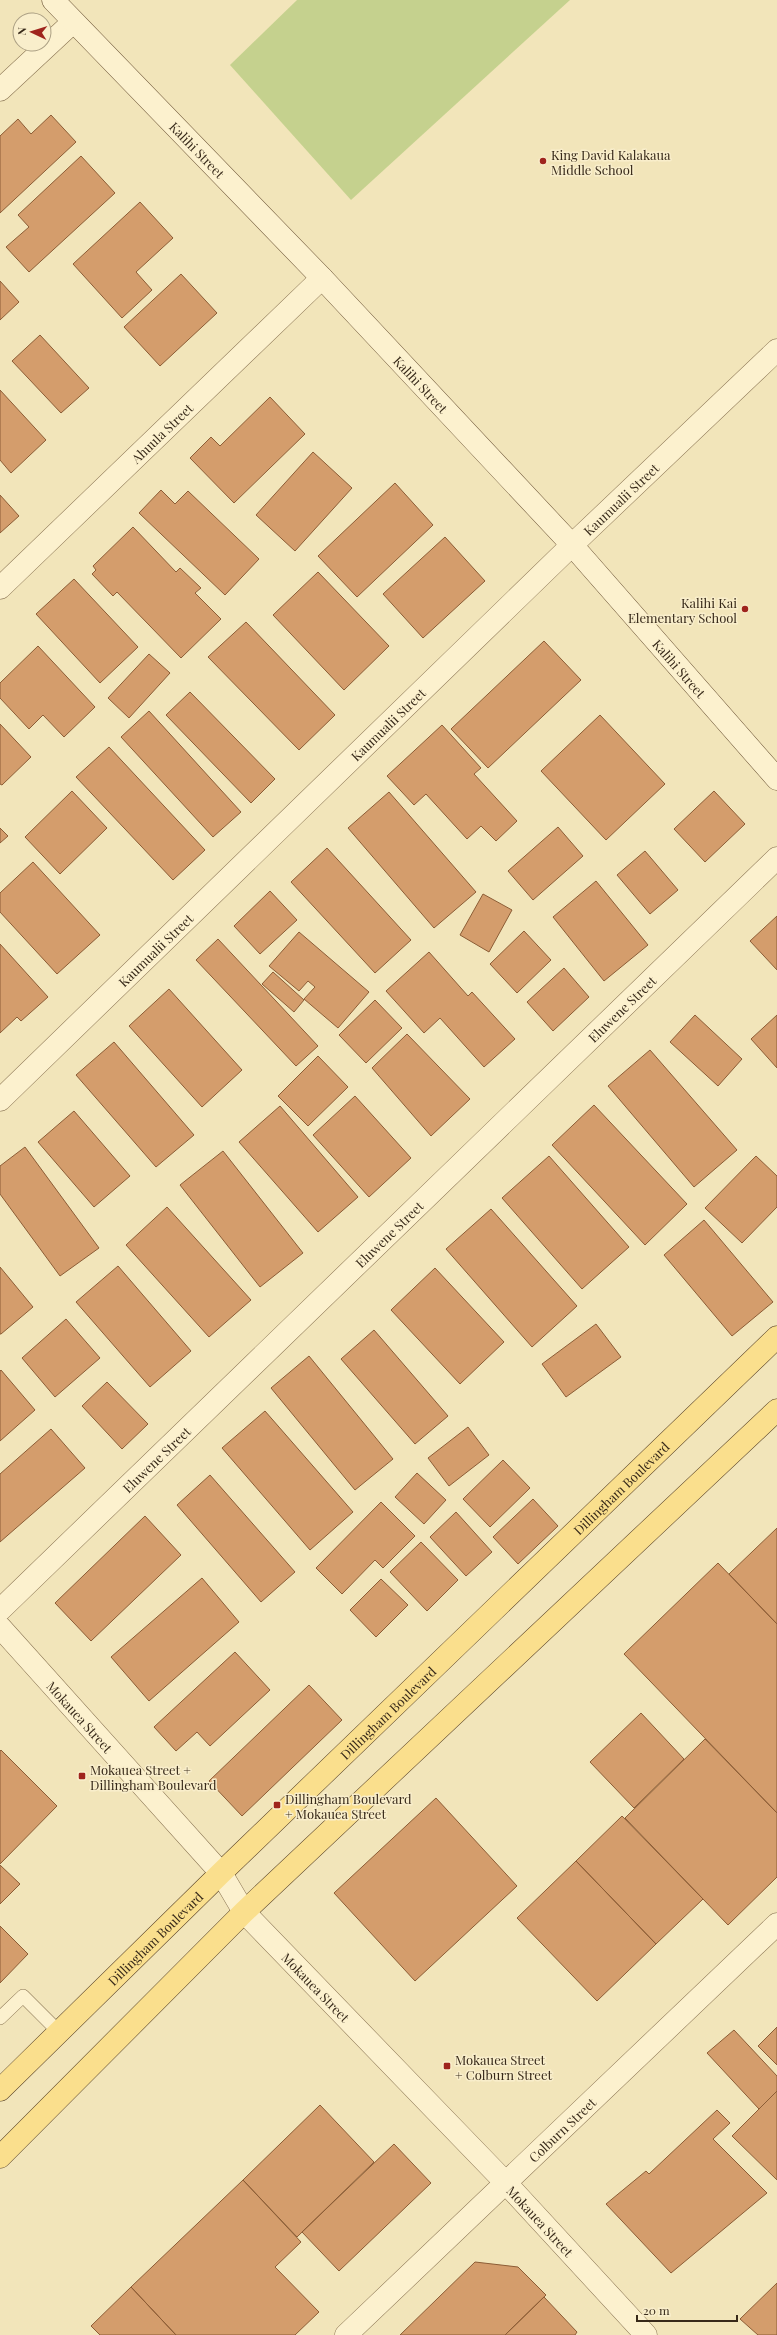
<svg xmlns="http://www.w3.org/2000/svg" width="777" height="2335" font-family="'Playfair Display',serif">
<rect width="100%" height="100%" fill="#f2e5ba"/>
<path fill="#c5d18e" d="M297 0H570L351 200 230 65Z"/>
<path fill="#d49d6c" stroke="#8c5d36" d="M51 115 76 142 0 213V136L18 119 31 134Z
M81 156 115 193 29 272 6 247 29 227 18 215Z
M140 202 173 238 136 272 152 290 122 318 73 264Z
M181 274 217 313 160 366 124 327Z
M0 281 19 302 0 320Z
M40 335 89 388 61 413 12 361Z
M0 390 46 440 11 473 0 460Z
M270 397 305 434 234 503 190 458 211 437 220 446Z
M313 452 352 488 295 551 256 515Z
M395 483 433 525 357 597 318 556Z
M161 490 175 504 188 491 259 559 225 595 139 513Z
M0 495 19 516 0 533Z
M133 527 176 572 180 568 201 588 195 593 221 619 181 658 117 592 113 596 92 574 96 570 93 566Z
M445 537 485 581 423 638 383 594Z
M318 572 389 646 344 690 273 615Z
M74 579 138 647 100 683 36 614Z
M246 622 335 715 299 750 208 657Z
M544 641 581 680 488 768 451 729Z
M38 646 95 707 64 737 43 715 29 729 0 698V683Z
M149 654 170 673 129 718 108 698Z
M190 692 275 779 251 803 166 715Z
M149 711 241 812 213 837 121 737Z
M600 715 665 784 606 840 541 771Z
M0 724 31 757 2 785 0 784Z
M442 725 481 768 474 774 517 821 496 841 481 826 467 839 426 794 414 805 387 776Z
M109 747 205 850 173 880 76 777Z
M72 791 107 828 60 874 25 837Z
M714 791 745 824 705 862 674 829Z
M389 792 476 892 434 928 348 828Z
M558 827 583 856 533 900 508 871Z
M0 828 8 836 0 843Z
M327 848 411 940 375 973 291 882Z
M645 851 678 890 650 914 617 875Z
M33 862 100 935 57 974 0 912V893Z
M596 881 648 945 604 981 553 917Z
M270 891 297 920 260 954 234 926Z
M483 894 512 910 489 952 460 935Z
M777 916V970L750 941Z
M524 931 551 960 517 993 490 964Z
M299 932 369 992 338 1028 304 999 315 987 308 981 299 991 269 966Z
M218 939 318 1046 296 1066 196 960Z
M0 944 48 997 21 1021 17 1017 0 1033Z
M429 952 468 996 472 992 515 1039 484 1067 440 1018 424 1033 386 991Z
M564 968 589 997 553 1031 527 1002Z
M273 972 304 1000 294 1012 262 984Z
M169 989 242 1070 202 1107 129 1026Z
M375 1000 402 1028 366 1063 339 1035Z
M695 1015 742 1059 718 1086 670 1042Z
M777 1015V1068L751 1039Z
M407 1034 470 1099 431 1136 372 1068Z
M114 1042 194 1135 156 1167 76 1075Z
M650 1050 737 1150 694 1187 608 1086Z
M318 1056 348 1087 308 1126 278 1096Z
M355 1096 411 1158 369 1197 313 1135Z
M594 1105 687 1204 645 1245 552 1145Z
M280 1106 358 1197 318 1232 239 1142Z
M74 1111 130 1176 94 1207 38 1142Z
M25 1147 99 1248 60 1276 0 1194V1166Z
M223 1151 303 1253 260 1287 180 1185Z
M549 1156 629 1247 582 1289 502 1198Z
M756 1156 777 1176V1207L742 1243 705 1208Z
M167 1207 251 1300 209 1337 126 1245Z
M491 1209 577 1306 532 1347 446 1249Z
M704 1220 773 1302 732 1336 664 1255Z
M118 1266 191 1351 150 1387 76 1302Z
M0 1267 33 1307 1 1334H0Z
M435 1268 504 1342 460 1384 391 1310Z
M66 1319 100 1358 55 1397 22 1358Z
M596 1324 621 1357 566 1397 542 1364Z
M374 1330 448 1416 415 1444 341 1359Z
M309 1356 393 1459 355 1490 271 1388Z
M1 1370 35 1410 0 1441V1371Z
M107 1382 148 1424 122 1449 82 1406Z
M265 1411 353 1512 310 1550 222 1448Z
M468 1427 489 1455 449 1486 428 1458Z
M51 1429 85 1468 0 1542V1474Z
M503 1460 530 1488 490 1527 463 1499Z
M417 1473 446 1500 424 1524 395 1497Z
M210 1475 295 1572 261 1602 177 1505Z
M533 1499 558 1526 518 1564 493 1537Z
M381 1502 415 1536 383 1568 375 1560 342 1594 316 1568Z
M456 1512 492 1552 466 1576 430 1537Z
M145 1516 181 1555 91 1641 55 1603Z
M777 1528V1624L729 1574Z
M421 1542 458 1580 427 1611 390 1572Z
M718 1563 777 1624V1813L624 1654Z
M202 1578 239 1622 149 1701 111 1657Z
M381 1579 408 1605 376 1637 350 1610Z
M235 1652 270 1690 210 1746 197 1732 176 1751 154 1727Z
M309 1685 342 1720 242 1816 209 1781Z
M641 1713 684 1759 634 1808 590 1762Z
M705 1739 777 1813V1877L728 1925 625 1818Z
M1 1750 57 1806 0 1864V1751Z
M436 1798 517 1886 415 1981 334 1893Z
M622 1816 703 1899 656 1944 576 1861Z
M576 1861 656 1944 597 2001 517 1918Z
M0 1865 20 1884 0 1904Z
M0 1926 28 1954 0 1983Z
M777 2027V2065L758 2046Z
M734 2030 777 2076V2091L759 2109 707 2053Z
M777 2091V2180L732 2136Z
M320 2105 374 2162 297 2237 243 2180Z
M717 2110 730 2123 713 2139 767 2193 671 2273 606 2204 646 2171 649 2174Z
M394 2144 431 2183 339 2271 302 2232Z
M243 2180 301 2242 275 2267 319 2312 295 2335H176L131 2287Z
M475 2262 518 2267 546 2295 505 2335H400Z
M777 2283V2335H758L740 2319Z
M131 2287 176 2335H100L91 2326Z
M544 2297 577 2332 575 2335H505Z"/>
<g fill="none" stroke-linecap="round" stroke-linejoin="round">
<defs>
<path id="service" d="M0 2018 23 1996 59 2032"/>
<g id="minor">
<path d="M0 90 73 22"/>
<path id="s1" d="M0 588 322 278"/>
<path id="s2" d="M0 1100 572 545 777 350"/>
<path id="s3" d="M0 1610 777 858"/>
<path id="s4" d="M346 2335 777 1924"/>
</g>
<g id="tertiary">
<path id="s5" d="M0 1627 221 1873 244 1912 505 2182 646 2335"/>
</g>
<g id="secondary">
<path id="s6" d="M53 0 322 278 572 545 777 779"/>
</g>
<g id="primary">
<path id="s7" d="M0 2090 221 1873 777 1337"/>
<path d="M0 2157 244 1912 777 1410"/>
</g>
</defs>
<use href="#service" stroke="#8a7453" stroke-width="14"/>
<use href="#minor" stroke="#8a7453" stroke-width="23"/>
<use href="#tertiary" stroke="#8a7453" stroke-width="23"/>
<use href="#secondary" stroke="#6c5436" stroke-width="23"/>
<use href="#primary" stroke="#574128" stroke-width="23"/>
<use href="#service" stroke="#fcf1ce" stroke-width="13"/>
<use href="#minor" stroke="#fcf1ce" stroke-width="22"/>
<use href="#tertiary" stroke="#fcf1ce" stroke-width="22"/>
<use href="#secondary" stroke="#fcf1ce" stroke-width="22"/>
<use href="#primary" stroke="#fadf8d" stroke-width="22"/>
</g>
<g fill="#9f241d" stroke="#f9eecb" stroke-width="1.5">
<circle cx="543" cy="161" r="4"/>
<circle cx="745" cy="609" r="4"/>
<rect x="78" y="1772" width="8" height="8" rx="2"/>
<rect x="273" y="1801" width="8" height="8" rx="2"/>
<rect x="443" y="2062" width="8" height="8" rx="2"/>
</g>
<g text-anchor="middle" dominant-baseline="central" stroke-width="3" stroke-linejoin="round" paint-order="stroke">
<g font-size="13" fill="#382a1a" stroke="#f9eecb">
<text stroke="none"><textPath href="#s6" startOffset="208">Kalihi Street</textPath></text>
<text stroke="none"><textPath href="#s6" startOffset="532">Kalihi Street</textPath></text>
<text stroke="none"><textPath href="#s1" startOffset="224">Ahuula Street</textPath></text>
<text stroke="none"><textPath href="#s2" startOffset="864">Kaumualii Street</textPath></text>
<text stroke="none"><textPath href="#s6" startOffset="916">Kalihi Street</textPath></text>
<text stroke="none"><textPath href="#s2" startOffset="540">Kaumualii Street</textPath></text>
<text stroke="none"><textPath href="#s2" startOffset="216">Kaumualii Street</textPath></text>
<text stroke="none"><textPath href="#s3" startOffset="865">Eluwene Street</textPath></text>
<text stroke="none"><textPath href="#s3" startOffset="541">Eluwene Street</textPath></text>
<text stroke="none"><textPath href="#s3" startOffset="217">Eluwene Street</textPath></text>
<text stroke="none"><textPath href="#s7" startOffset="865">Dillingham Boulevard</textPath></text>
<text stroke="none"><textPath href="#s7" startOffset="541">Dillingham Boulevard</textPath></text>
<text stroke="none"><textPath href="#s5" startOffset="120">Mokauea Street</textPath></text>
<text stroke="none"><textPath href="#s7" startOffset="217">Dillingham Boulevard</textPath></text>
<text stroke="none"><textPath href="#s5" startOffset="480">Mokauea Street</textPath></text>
<text stroke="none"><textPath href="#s4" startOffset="298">Colburn Street</textPath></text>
<text stroke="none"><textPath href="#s5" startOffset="804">Mokauea Street</textPath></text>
</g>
<g font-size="13" fill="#382a1a" stroke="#f9eecb" text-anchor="start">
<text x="551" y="154">King David Kalakaua<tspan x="551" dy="15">Middle School</tspan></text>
<text x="737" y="602" text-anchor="end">Kalihi Kai<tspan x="737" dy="15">Elementary School</tspan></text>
<text x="90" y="1769">Mokauea Street +<tspan x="90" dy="15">Dillingham Boulevard</tspan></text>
<text x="285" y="1798">Dillingham Boulevard<tspan x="285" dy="15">+ Mokauea Street</tspan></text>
<text x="455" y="2059">Mokauea Street<tspan x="455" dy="15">+ Colburn Street</tspan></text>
</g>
</g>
<g transform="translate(32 32) rotate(274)"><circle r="19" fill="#f9eecb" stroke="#aca084"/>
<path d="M0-3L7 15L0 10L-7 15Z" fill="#9f241d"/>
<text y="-6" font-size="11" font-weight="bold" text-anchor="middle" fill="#382a1a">N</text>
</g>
<path d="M637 2315v6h100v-6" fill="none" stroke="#382a1a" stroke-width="2"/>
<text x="643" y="2315" font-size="12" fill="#382a1a" stroke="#f9eecb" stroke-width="3" paint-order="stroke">20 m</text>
</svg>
